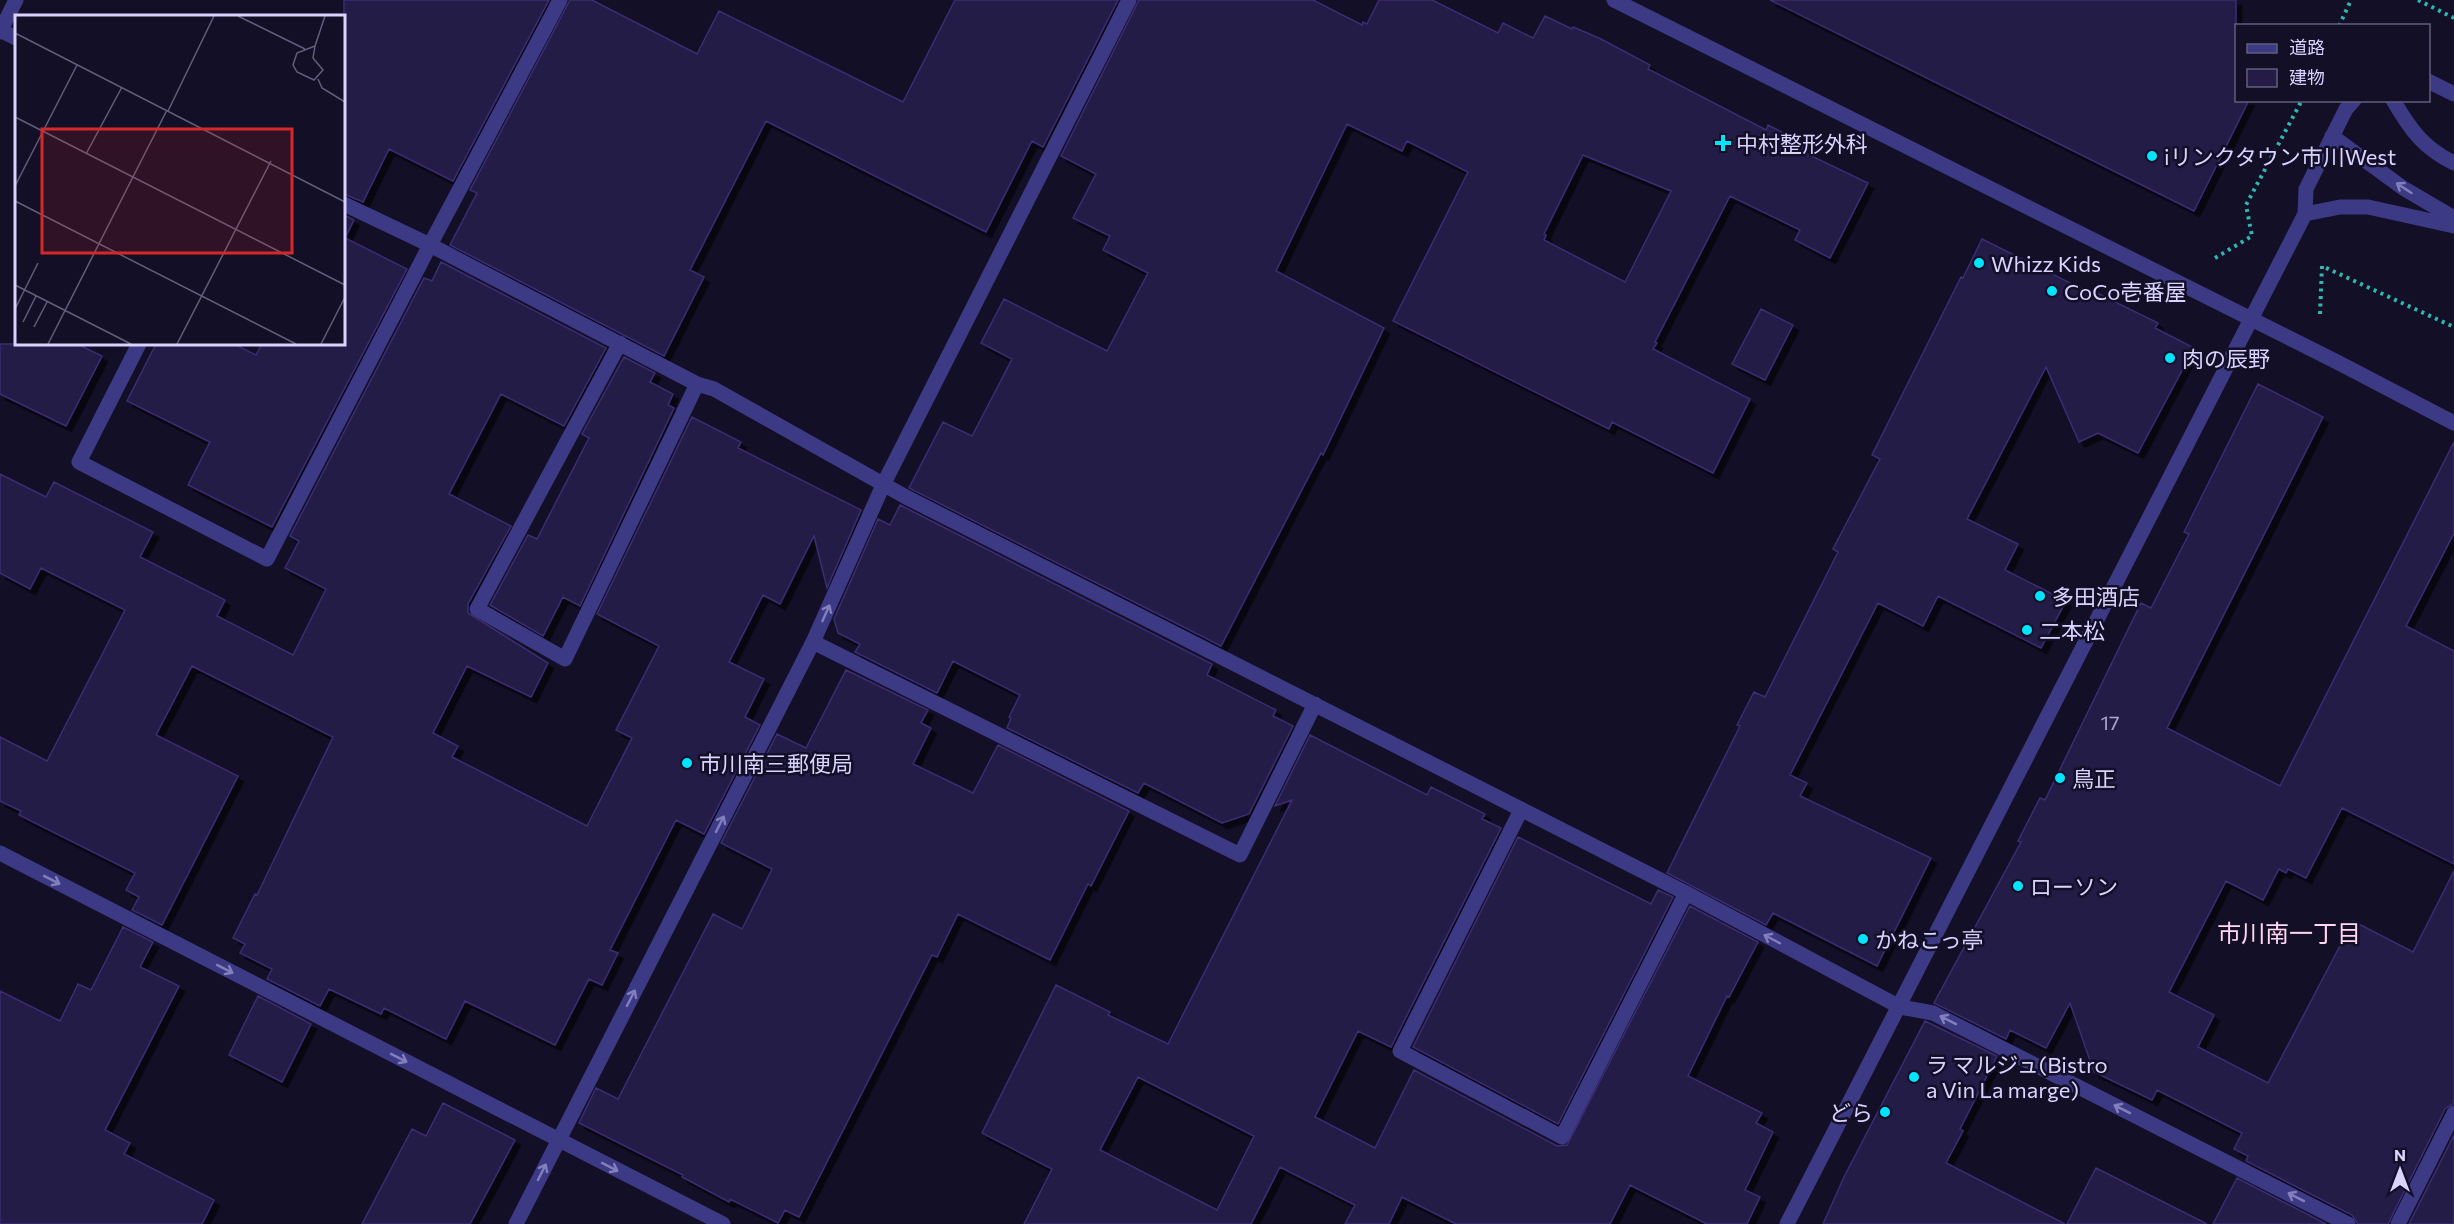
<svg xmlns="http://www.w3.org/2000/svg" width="2454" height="1224" font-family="Commissioner,'Noto Sans JP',sans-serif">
<defs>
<filter id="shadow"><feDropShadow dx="5.5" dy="5.5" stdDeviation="0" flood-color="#0009"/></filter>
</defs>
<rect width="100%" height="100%" fill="#130f26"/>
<path fill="#241b47" stroke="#3b2d73" stroke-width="1.5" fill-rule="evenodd" filter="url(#shadow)" d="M344 0H549L453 181 389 149 363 202 344 194Z
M570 0H592L697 54 719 11 903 102 955 0H1118L1043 147 1032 141 986 232 766 121 690 270 704 277 664 356 450 245 477 193 470 190Z
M1139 0H1313L1362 25 1363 22 1367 24 1379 0H1432L1498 33 1503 23 1533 38 1545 16 1572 29 1573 27 1599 38 1650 65 1648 69 1766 130 1768 125 1805 144 1801 151 1868 183 1830 258 1795 240 1800 230 1730 196 1655 342 1657 343 1653 349 1750 399 1713 473 1612 422 1609 429 1393 321 1468 172 1407 141 1402 151 1347 124 1276 271 1384 328 1323 455 1321 453 1221 646 909 488 943 422 972 436 1012 359 981 343 1004 299 1107 351 1148 273 1103 250 1110 236 1073 218 1096 174 1061 156ZM1583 155 1671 191 1625 282 1544 240 1546 235 1544 234Z
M1770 0H2236V100H2249L2194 211Z
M344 215 354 220 345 238 407 269 272 527 188 485 210 442 127 401 156 344H234L256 355 262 344H344Z
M1982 239 2092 294 2093 291 2158 323 2155 328 2194 348 2138 453 2098 433 2079 442 2046 367 1967 519 2018 544 2005 570 2066 601 2041 648 1938 596 1923 626 1878 603 1790 775 1807 783 1800 796 1931 858 1877 966 1773 913 1766 925 1667 873 1740 726 1737 725 1754 692 1765 697 1838 552 1833 549 1880 459 1872 455 1961 277 1963 278Z
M441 262 606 348 564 426 501 394 449 494 511 526 468 604V613L548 663 531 697 467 666 433 733 458 746 452 757 587 826 632 738 616 730 659 646 597 614 692 417 741 442 738 448 861 510 827 588 814 536 780 604 763 595 729 662 764 679 745 717 760 725 704 834 676 820 610 950 618 953 602 985 589 979 555 1045 465 1001 446 1039 384 1008 381 1014 329 989 320 1006 267 979 272 969 240 953 245 944 233 938 255 894 257 895 333 737 192 666 156 735 238 776 162 925 132 910 139 897 126 890 135 873 19 815 21 811 0 801V737L47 761 125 610 41 568 30 589 0 573V474L46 497 54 482 153 532 140 557 225 600 217 616 293 655 326 589 285 568 299 541 290 536 424 278 432 281Z
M1761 309 1793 325 1765 380 1732 364Z
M0 344H77L102 356 66 426 0 394Z
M624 357 655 373 650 382 673 394 668 405 674 408 580 606 563 597 543 636 490 605 528 535 537 539 589 438 582 434Z
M2258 384 2323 417 2167 728 2280 786 2454 442V533L2406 626 2454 651V864L2342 808 2306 878 2288 869 2286 873 2279 869 2263 900 2226 881 2169 992 2214 1015 2198 1047 2268 1083 2353 921 2413 952 2454 871V1103L2445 1109 2388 1224H2358L2352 1215 2246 1161 2248 1156 2234 1149 2242 1133 2157 1090 2152 1100 2094 1072 2070 1003 2046 1048 2010 1030 2006 1039 1934 1003 2021 842 2018 841 2040 798 2045 800 2141 603 2151 608 2189 534 2184 532Z
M900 505 1212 664 1207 675 1276 710 1273 716 1293 726 1249 814 1222 823 1144 783 1138 793 1007 728 1011 718 1009 717 1020 695 953 661 937 693 855 652 860 644 838 633 834 619 878 519 890 525Z
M846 670 928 710 921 723 931 728 913 764 973 793 998 745 1129 811 1091 886 1088 884 1050 960 958 914 937 957 932 955 799 1217 785 1210 778 1223 730 1199 729 1202 682 1177 683 1175 579 1123 596 1088 618 1099 713 914 742 929 772 869 721 843 777 734 806 748Z
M1310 735 1427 795 1431 787 1485 814 1482 819 1501 828 1391 1047 1358 1031 1315 1117 1375 1148 1414 1070 1557 1146 1567 1145 1690 906 1758 942 1729 997 1727 996 1688 1076 1762 1113 1756 1123 1773 1132 1745 1190 1760 1197 1747 1224H1707L1630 1185 1610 1224H1456L1402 1197 1389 1224H1345L1355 1205 1280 1167 1251 1224H1024L1052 1169 982 1133 1056 985 1110 1012 1108 1015 1168 1044 1292 800 1275 806ZM1138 1077 1254 1136 1217 1210 1100 1150Z
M1518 837 1651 904 1658 890 1673 897 1558 1124 1413 1047Z
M123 927 153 942 140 967 179 986 105 1130 130 1143 124 1154 214 1200 202 1224H0V991L60 1021 78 984 91 990Z
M258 996 311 1024 282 1082 229 1055Z
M1925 1021 1997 1056 1960 1129 1963 1131 1946 1163 2065 1224H1823L1844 1177Z
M443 1103 515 1140 470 1224H362L412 1129 426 1136Z
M2454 1135V1224H2409Z
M2096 1168 2207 1224H2067Z
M2237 1178 2326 1224H2213Z"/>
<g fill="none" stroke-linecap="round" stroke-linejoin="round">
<path stroke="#2fb8b0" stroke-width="4" stroke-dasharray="3 4.5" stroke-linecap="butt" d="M2418 0 2454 18
M2339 26 2351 0
M2215 258 2252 236 2246 205 2302 100
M2320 314 2322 266 2454 327"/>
<path stroke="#3d3a85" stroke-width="15" d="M1614 0 2339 363 2454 423
M0 30 16 38
M0 32 16 0
M2428 81 2454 94
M2393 100C2410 129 2423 148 2454 163
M2332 136 2403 188 2454 218
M344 204 430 245 697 384 714 389 906 497 1686 893 1900 1007 1933 1013 2348 1224
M2305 214 2340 207H2368L2454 226
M620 343 477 609 565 659 697 384
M139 344 79 462 267 559 430 245 560 0
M813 642 1240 855 1315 704
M1521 810 1400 1051 1562 1137 1686 893
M0 853 723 1224
M516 1224 813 642 884 483 1129 0
M1787 1224 2305 214 2306 189 2346 109 2354 100
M2398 1224 2454 1113"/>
</g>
<defs><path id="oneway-shaft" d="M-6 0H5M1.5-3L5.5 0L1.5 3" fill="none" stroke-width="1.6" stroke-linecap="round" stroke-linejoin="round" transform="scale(1.5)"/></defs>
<g stroke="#837fbc">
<use href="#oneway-shaft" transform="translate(2404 188) rotate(-147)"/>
<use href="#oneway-shaft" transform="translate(826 613) rotate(-66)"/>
<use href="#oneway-shaft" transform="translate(720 824) rotate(-63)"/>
<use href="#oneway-shaft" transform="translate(52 880) rotate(27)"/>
<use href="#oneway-shaft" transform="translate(1772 939) rotate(-152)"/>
<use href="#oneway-shaft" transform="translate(225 969) rotate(27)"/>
<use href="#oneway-shaft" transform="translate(631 998) rotate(-63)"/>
<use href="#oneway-shaft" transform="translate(1948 1020) rotate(-153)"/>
<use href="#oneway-shaft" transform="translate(399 1058) rotate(27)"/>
<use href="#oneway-shaft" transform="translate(2122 1109) rotate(-153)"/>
<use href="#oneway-shaft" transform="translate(610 1167) rotate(27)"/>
<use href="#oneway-shaft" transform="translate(542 1172) rotate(-63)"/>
<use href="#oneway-shaft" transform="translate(2296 1197) rotate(-153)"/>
</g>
<g fill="#00e5ff" stroke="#130f26" stroke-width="2">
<path d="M1720 134h6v6h6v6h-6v6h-6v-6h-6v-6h6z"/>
<circle cx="2152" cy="156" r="6"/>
<circle cx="1979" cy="263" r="6"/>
<circle cx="2052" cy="291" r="6"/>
<circle cx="2170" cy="358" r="6"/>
<circle cx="2040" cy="596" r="6"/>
<circle cx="2027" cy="630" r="6"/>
<circle cx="687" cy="763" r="6"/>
<circle cx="2060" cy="778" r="6"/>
<circle cx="2018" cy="886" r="6"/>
<circle cx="1863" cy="939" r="6"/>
<circle cx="1914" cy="1077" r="6"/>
<circle cx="1885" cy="1112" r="6"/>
</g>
<g text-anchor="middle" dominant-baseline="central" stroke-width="5" stroke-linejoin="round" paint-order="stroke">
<g font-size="20" fill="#aca6d1">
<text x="2110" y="722">17</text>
</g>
<g font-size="22" fill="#d9d4ff" stroke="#130f26" text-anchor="start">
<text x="1736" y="143">中村整形外科</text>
<text x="2164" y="156">iリンクタウン市川West</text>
<text x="1991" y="263">Whizz Kids</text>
<text x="2064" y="291">CoCo壱番屋</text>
<text x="2182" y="358">肉の辰野</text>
<text x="2052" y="596">多田酒店</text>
<text x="2039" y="630">二本松</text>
<text x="699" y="763">市川南三郵便局</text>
<text x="2072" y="778">鳥正</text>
<text x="2030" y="886">ローソン</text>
<text x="1875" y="939">かねこっ亭</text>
<text x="1926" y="1064">ラ マルジュ(Bistro<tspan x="1926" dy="25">a Vin La marge)</tspan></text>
<text x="1873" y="1112" text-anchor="end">どら</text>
</g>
<g font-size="24" fill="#ffd6f0" stroke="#130f26">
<text x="2289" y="932">市川南一丁目</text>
</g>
</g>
<g transform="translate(15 15)">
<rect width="330" height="330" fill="#130f26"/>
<path fill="none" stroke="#625e7d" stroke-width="1.5" d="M223 1 290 34M0 18 330 187M300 31 298 43 308 55 299 65 282 57 278 50 282 38ZM300 31 310 1M303 64 307 73 330 87M153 96 199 1M0 102 330 270M71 139 107 72M0 171 62 50M0 186 281 329M0 270 116 329M0 294 23 248M8 307 21 281M19 312 32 287M33 329 152 95M162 329 256 146M306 329 330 282"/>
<path fill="#d62828" fill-opacity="0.15" stroke="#d62828" stroke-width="3" d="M27 114H277V238H27Z"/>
<rect width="330" height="330" fill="none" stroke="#d9d4ff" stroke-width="3"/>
</g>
<rect x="2235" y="24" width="195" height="78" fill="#130f26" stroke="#625e7d" stroke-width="1.5"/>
<rect x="2247" y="44" width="30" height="9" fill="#3d3a85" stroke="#625e7d" stroke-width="1.5"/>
<text x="2289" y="54" font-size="18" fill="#d9d4ff">道路</text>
<rect x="2247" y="69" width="30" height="18" fill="#241b47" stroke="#625e7d" stroke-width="1.5"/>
<text x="2289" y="84" font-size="18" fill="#d9d4ff">建物</text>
<g transform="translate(2400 1170)" stroke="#130f26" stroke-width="4.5" paint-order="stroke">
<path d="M0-4.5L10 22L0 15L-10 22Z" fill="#d9d4ff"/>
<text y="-9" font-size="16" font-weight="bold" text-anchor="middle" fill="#d9d4ff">N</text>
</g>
</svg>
